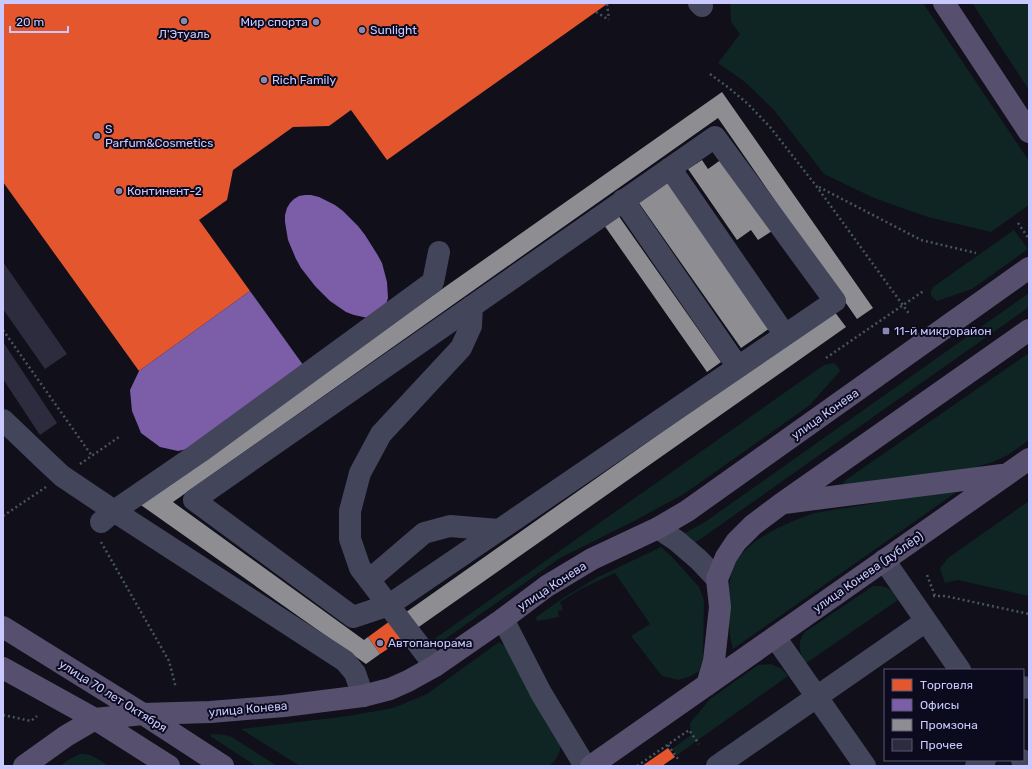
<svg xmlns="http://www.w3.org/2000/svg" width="1032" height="769" font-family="Rubik,sans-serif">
<rect width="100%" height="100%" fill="#100f1a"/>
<path fill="#0e2524" d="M732 3H923L1029 161V205L991 232 928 217 874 198 824 174 774 110 745 82 718 63 740 34 731 22 730 5Z
M972 3H1029V90Z
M1014 230 1028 249 972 289 937 301 931 296V292L933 287Z
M1029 293V307L692 545 683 534 705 522Z
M1029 353V440L1008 455 993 462 976 467 847 489 843 487V483L847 479Z
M834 363 838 367 840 371 810 405 684 494 634 521 560 558 434 647 430 642 824 365Z
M961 489 733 649C729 636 729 623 729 609 729 595 728 580 734 566 744 540 789 522 814 513Z
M1029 501V596L958 580 945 583 940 568 948 558Z
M661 547 673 558 699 587 704 600 703 660 699 671 689 677 678 680 662 676 631 636 650 624 615 573 581 589 560 602 563 610 558 611 559 617 538 621 535 618 563 598 598 577Z
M873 586C887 586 891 587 898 600L805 664C800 652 796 643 805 632Z
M499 642 514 653 561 740C561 752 558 759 549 766H300L241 729 348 716 393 708 427 694Z
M771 664 782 669 788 676 677 755 672 749 691 735 690 723 710 699 758 665Z
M212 734 225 735 232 737 277 766H256L210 736Z
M80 754C92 753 99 760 109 766H60L68 760Z"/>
<path fill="#e4572e" d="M3 3H608L607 4 387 160 351 110 329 126 293 127 233 170 227 200 199 220 250 291 139 371 3 182Z
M390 621 403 639 380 654 368 637Z
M668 748 675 757 662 766H642Z"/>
<path fill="#7b5ea7" d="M305 195H311L319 197 335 205 343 211 358 226 365 235 377 254 382 263 387 282 388 298 386 304 368 318 354 315 346 312 330 301 315 286 301 268 296 259 288 240 285 222V215L287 208 290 203 294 199 299 196Z
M250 291 306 369 197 447 178 451 160 447 141 433 132 411 130 390 139 371Z"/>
<path fill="#8d8d92" d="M722 92 873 308 857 319 718 118 173 502 364 640 368 637 380 654 366 664 138 503Z
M722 159 772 231 758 240 751 230 737 240 688 169 702 160 708 169Z
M668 182 770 328 741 348 639 203Z
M618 215 721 362 707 372 604 225Z
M834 311 846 327 413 631 402 615Z"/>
<path fill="#2d2c3e" d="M3 262 67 354 45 369 3 309Z
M3 342 57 423 40 435 3 379Z"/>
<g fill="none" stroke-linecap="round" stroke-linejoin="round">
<path stroke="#455661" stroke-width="2.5" stroke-dasharray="2 3" stroke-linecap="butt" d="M607 4 609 19
M596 12 609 20
M710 74 729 88 748 104 770 127 817 187 910 315
M819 187 921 240 976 253
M1018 223 1029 239
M3 330 92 456
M826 358 925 290
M80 464 119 437
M3 516 46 487
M101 542 169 661 176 688
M927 575 935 596
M933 596H945L1029 614
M3 715 31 721 37 716
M668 745 678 759
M637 766 689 730 699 744"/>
<path stroke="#43455b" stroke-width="22" d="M699 3 702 6
M715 137 835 301 389 605 353 617 194 500Z
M670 168 785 335
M623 200 738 367
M3 420 47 462 62 476 114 511 345 661 355 673 363 696
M101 522 114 511 200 452 433 282 439 252
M658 528 677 541 699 560 717 579
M884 560 960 670
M369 580 424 533 450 526 499 530
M503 619 541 693 585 766
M775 637 865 766
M435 666 360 568 350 539V511L360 473 381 434 461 348 471 326 472 306
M1023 687 1029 688
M1022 760 1026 766
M717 766 926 621
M976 766 985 760"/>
<path stroke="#574f6e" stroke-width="22" d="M944 3 1029 132
M784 503 1002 475
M3 627 143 714 223 766
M3 668 95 719 169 766
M707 685 714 661 720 607 717 579 726 557 736 542 753 525 781 504 1029 330
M24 766 66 736 95 719 143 714 210 712 284 706 363 696 390 689 408 681 435 666 503 619 547 586 592 559 658 528 687 511 1029 268
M591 766 1029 459"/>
</g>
<g fill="#8888af" stroke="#0c0b1e" stroke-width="1.5">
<circle cx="184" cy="21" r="4"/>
<circle cx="316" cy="22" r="4"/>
<circle cx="362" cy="30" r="4"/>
<circle cx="264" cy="80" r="4"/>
<circle cx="97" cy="136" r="4"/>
<circle cx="119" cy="191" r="4"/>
<rect x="882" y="327" width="8" height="8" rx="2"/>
<circle cx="380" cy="643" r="4"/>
</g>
<g text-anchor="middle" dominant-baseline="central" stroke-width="4" stroke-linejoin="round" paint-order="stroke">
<g font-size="12" fill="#c9c9ff" stroke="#0c0b1e" text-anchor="start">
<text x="308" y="22" text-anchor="end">Мир спорта</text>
<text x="370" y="30">Sunlight</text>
<text x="184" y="34" text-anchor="middle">Л'Этуаль</text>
<text x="272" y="80">Rich Family</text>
<text x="105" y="129">S<tspan x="105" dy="14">Parfum&amp;Cosmetics</tspan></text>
<text x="127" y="191">Континент-2</text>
<text x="894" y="331">11-й микрорайон</text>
<text x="388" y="643">Автопанорама</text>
</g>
<g font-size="12" fill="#c9c9ff" stroke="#0c0b1e">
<text transform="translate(825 414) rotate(-35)">улица Конева</text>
<text transform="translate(868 572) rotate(-35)">улица Конева (дублёр)</text>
<text transform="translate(552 586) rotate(-33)">улица Конева</text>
<text transform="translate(113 696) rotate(32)">улица 70 лет Октября</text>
<text transform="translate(248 709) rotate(-5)">улица Конева</text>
</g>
</g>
<rect width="1032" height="769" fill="none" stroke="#c9c9ff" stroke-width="8"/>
<rect x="884" y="669" width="140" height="92" fill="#0c0b1e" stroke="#585778"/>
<rect x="892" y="679" width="20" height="12" fill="#e4572e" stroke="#585778"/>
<text x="920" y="689" font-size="12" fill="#c9c9ff">Торговля</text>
<rect x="892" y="699" width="20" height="12" fill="#7b5ea7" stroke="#585778"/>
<text x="920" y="709" font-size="12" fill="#c9c9ff">Офисы</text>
<rect x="892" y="719" width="20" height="12" fill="#8d8d92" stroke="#585778"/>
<text x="920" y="729" font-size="12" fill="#c9c9ff">Промзона</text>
<rect x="892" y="739" width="20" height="12" fill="#2d2c3e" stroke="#585778"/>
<text x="920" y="749" font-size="12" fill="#c9c9ff">Прочее</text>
<path d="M10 26v6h58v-6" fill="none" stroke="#c9c9ff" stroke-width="2"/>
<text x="16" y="26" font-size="12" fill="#c9c9ff" stroke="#0c0b1e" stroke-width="3" paint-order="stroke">20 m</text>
</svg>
